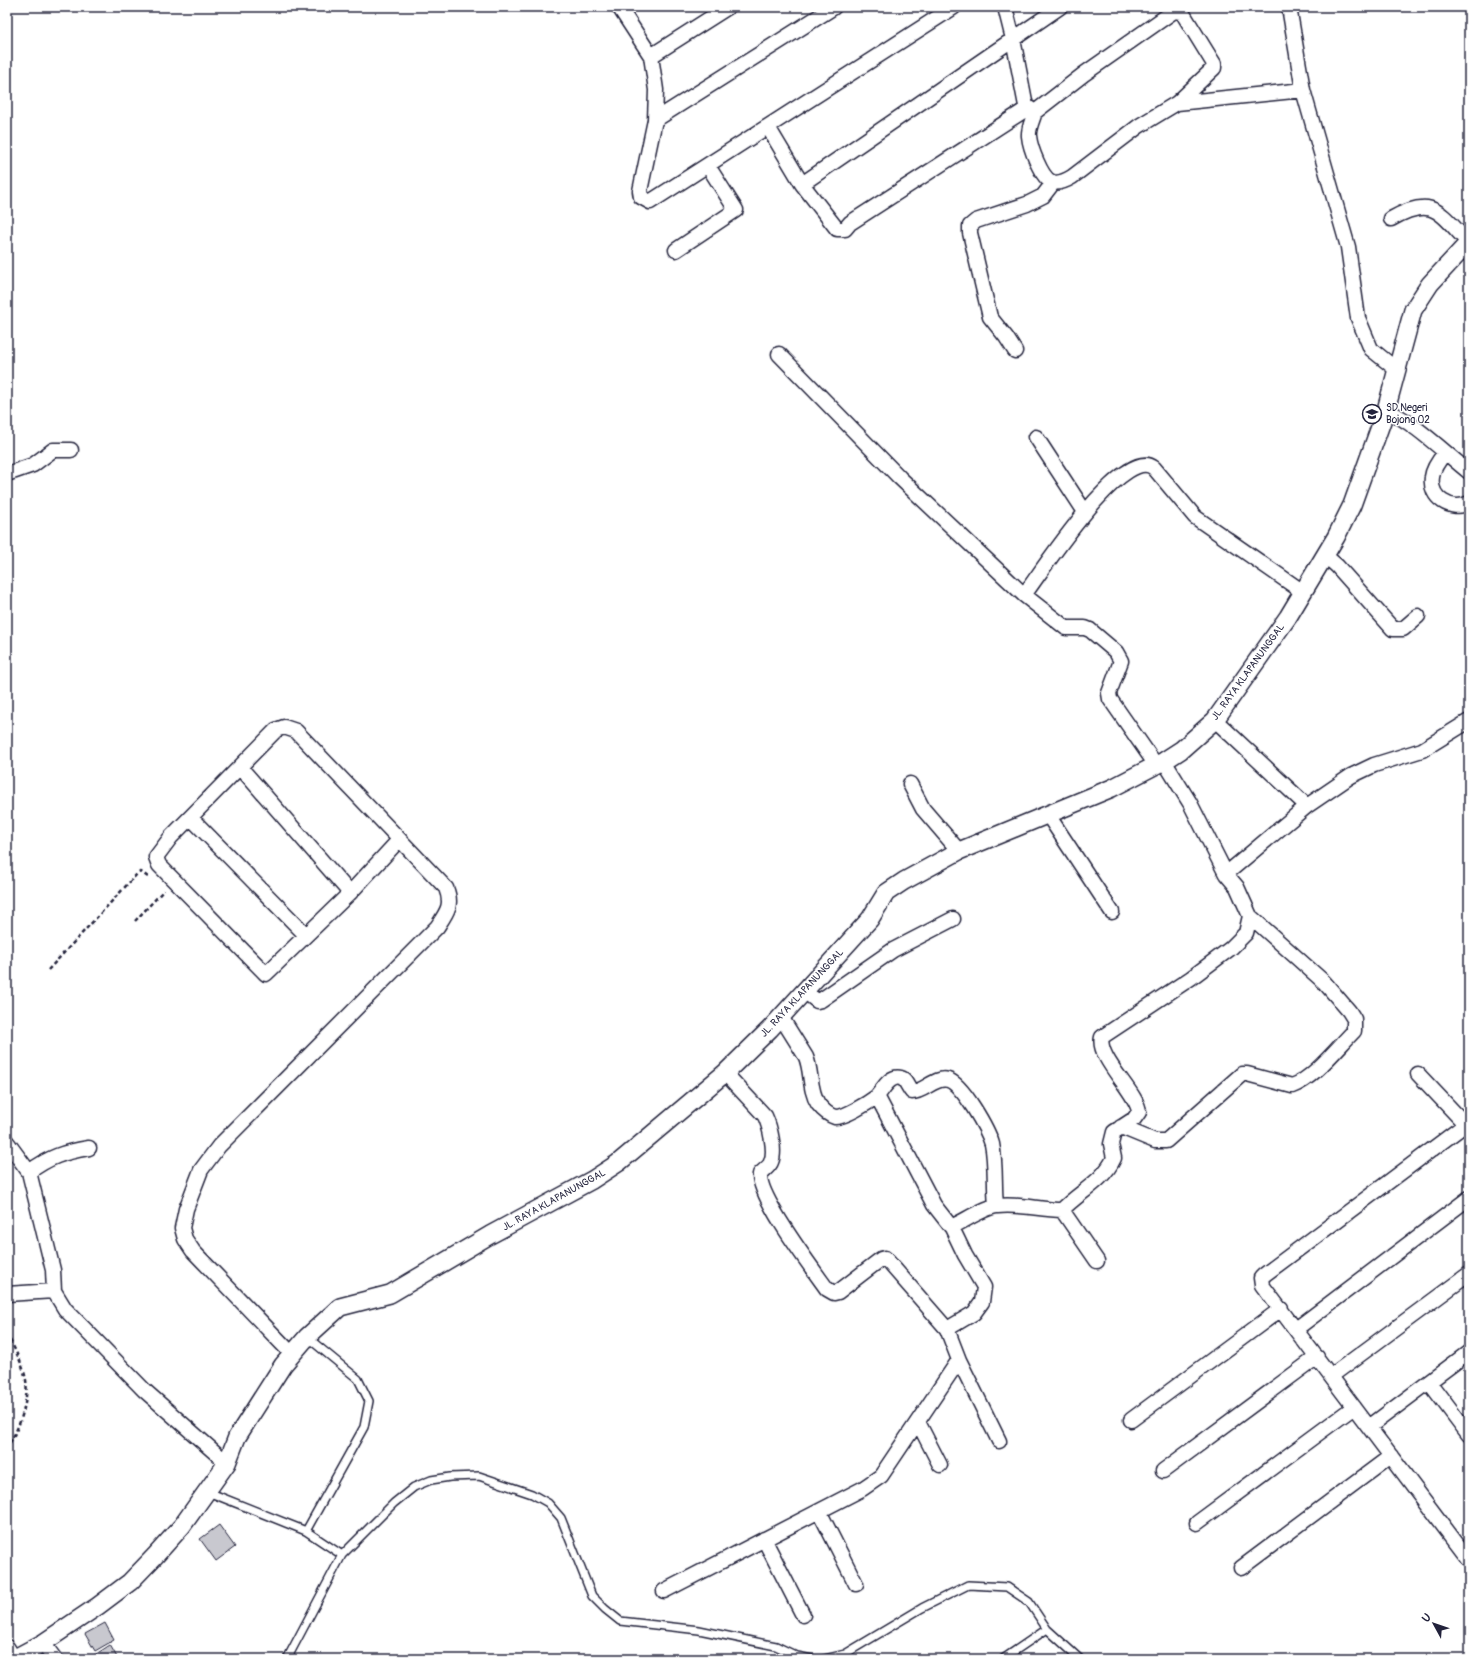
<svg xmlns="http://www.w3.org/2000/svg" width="1476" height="1666" font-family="Pangolin,sans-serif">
<rect width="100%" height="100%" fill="#fff"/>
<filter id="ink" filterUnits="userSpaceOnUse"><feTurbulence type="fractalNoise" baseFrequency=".025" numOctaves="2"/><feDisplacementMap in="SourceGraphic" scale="8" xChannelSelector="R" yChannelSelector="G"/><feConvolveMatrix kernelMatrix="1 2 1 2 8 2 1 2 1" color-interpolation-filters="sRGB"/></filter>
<g filter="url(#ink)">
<path fill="#c8c8cf" stroke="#22223b" d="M219 1525 235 1547 216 1561 200 1539Z
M105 1623 114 1640 95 1651 85 1634Z
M110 1645 118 1659H94L93 1656Z"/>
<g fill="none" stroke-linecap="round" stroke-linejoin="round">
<defs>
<path id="service" d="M208 1492 306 1531 342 1555 287 1659
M306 1531 364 1427 369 1401 358 1379 307 1337
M342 1555 394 1503 414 1487 431 1480 450 1477 479 1476 532 1494 548 1503 561 1518 592 1596 605 1609 620 1621 699 1630 776 1646 797 1656 812 1659
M824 1659 845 1654 922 1608 968 1585 1007 1587 1029 1602 1047 1629 1080 1659
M1003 1659 1047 1629"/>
<path id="minor" d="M619 7 651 56 656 90 655 120 834 7
M1005 7 1013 39 1026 106 1035 112 1084 74 1174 11 1182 12 1214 64V68L1177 103 1139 126 1072 177C1067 180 1058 184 1052 182 1041 178 1030 147 1029 136 1028 129 1033 119 1035 112
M1289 7 1303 90 1348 247 1358 318 1371 349 1397 370
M651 56 728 7
M1177 103 1303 90
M655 120 640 191 641 197 650 202 954 7
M768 127 802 184 1060 7
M802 184 837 229H845L850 223 1028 108
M1391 219C1433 195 1439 212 1468 242
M676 250 736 210 708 166
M1015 351 1006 337 990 317 970 233V226L976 221 1027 204 1043 196 1053 183
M779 354 900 478 1024 595 1066 628H1085L1090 630 1116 652 1121 661 1109 693 1110 699 1156 765
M1386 410C1414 422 1445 453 1469 472
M1036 437 1085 512
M1445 453C1439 460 1433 468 1432 477 1429 498 1451 512 1469 503
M7 474 33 465 53 450H71
M1325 558 1329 559 1337 566 1393 629H1403L1418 616
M1024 595C1040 574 1124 443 1154 468L1195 517 1303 592
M1215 720 1307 806
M1164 761 1190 803 1226 874 1307 806 1351 776 1374 765 1422 750 1469 721
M240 767 350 893
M910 784 923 809 959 851
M1048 815 1112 912
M191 818 306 935
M810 985 808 994 817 1001 821 1000 893 950 953 919
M781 1017 806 1057C812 1072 809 1089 818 1104 822 1109 828 1115 835 1117 844 1118 868 1103 876 1097 882 1092 889 1074 901 1078 906 1079 908 1088 912 1092 925 1092 935 1076 948 1080 962 1083 988 1130 992 1144 996 1163 994 1186 996 1206
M1418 1074 1469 1128
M877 1096 934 1205 952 1228 965 1255 984 1287 982 1302 974 1313 947 1329
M1466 1124 1264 1275 1261 1278 1262 1285 1469 1560
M1121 1127 1155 1141H1166L1242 1074H1247L1292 1086C1313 1079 1338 1047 1354 1031V1019L1349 1011 1324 982 1250 916
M7 1142 29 1172 53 1270 54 1291 65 1309 144 1390 227 1463
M29 1172C49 1157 64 1152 89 1148
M952 1228 955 1225C966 1220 985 1207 997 1206 1019 1203 1040 1210 1062 1210
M1097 1261 1062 1210C1079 1192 1103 1182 1114 1158L1111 1144 1114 1132 1134 1119 1139 1112C1138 1093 1096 1058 1102 1037L1191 978 1231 948 1246 933 1250 916 1237 887 1226 874
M7 1294 54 1291
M1296 1329 1469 1198
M291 1353 193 1251 185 1239 182 1228 186 1209 201 1170 219 1146 437 927C447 912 453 905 446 888L296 731 284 727 276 730 171 837 156 857 159 865 266 974 350 893 399 840
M959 1360 999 1441
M1331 1376 1469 1274
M1429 1382 1469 1435
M1131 1420 1281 1309
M918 1422 940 1465
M1369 1427 1469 1352
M1163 1471 1317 1357
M819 1511 856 1584
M1197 1523 1354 1407
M764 1539 803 1615
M1241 1568 1391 1456
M664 1591 862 1489 881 1476 959 1360 947 1329 885 1258 881 1259 838 1292 834 1293 827 1289C812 1268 758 1197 760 1174 764 1170 770 1166 771 1162 776 1151 770 1127 765 1116L725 1073
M43 1643 55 1659
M7 1647 14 1658"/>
<path id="tertiary" d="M13 1659 43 1643 98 1606 130 1582 155 1556 182 1526 227 1463 237 1437 283 1365 307 1337 340 1307 390 1294 490 1235 592 1180 618 1163 725 1073 770 1029 870 919 886 893 904 881 959 851 1112 788 1164 761 1181 750 1215 720 1288 617 1336 537 1352 505 1386 410 1413 310 1430 284 1469 242"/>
</defs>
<use href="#service" stroke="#22223b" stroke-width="10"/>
<use href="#minor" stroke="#22223b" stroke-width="17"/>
<use href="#tertiary" stroke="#22223b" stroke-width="20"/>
<path stroke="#22223b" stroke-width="2.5" stroke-dasharray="4 3" stroke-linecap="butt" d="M135 921 164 890
M48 970 138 873 141 872 148 877
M7 1334C14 1348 23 1364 26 1380 29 1401 19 1430 7 1447"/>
<use href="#service" stroke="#fff" stroke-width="7"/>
<use href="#minor" stroke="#fff" stroke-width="14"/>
<use href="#tertiary" stroke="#fff" stroke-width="17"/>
</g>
</g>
<defs>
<symbol id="school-ring" viewBox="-11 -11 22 22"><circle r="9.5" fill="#fff" stroke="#22223b" stroke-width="1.5"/><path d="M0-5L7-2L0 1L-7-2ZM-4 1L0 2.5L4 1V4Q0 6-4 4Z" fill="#22223b"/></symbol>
</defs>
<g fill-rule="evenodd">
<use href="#school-ring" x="1361" y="403" width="22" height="22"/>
</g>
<g text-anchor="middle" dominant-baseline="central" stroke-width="3" stroke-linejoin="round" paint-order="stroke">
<g font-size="10" fill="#22223b" stroke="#fff" text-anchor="start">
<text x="1386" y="408">SD Negeri<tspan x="1386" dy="12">Bojong 02</tspan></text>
</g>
<g font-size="10" fill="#22223b" stroke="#fff">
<text transform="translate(1248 672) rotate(-54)">JL. RAYA KLAPANUNGGAL</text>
<text transform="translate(802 993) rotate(-47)">JL. RAYA KLAPANUNGGAL</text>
<text transform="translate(554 1200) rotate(-29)">JL. RAYA KLAPANUNGGAL</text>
</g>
</g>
<rect width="1476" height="1666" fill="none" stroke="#fff" stroke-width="24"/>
<rect x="12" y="12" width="1452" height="1642" fill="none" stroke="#22223b" stroke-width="1.5" filter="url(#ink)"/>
<g transform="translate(1434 1624) rotate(310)" stroke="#ffffff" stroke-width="3" paint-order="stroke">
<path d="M0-3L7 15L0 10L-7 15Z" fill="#22223b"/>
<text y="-6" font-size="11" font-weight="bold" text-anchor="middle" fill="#22223b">U</text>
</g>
</svg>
